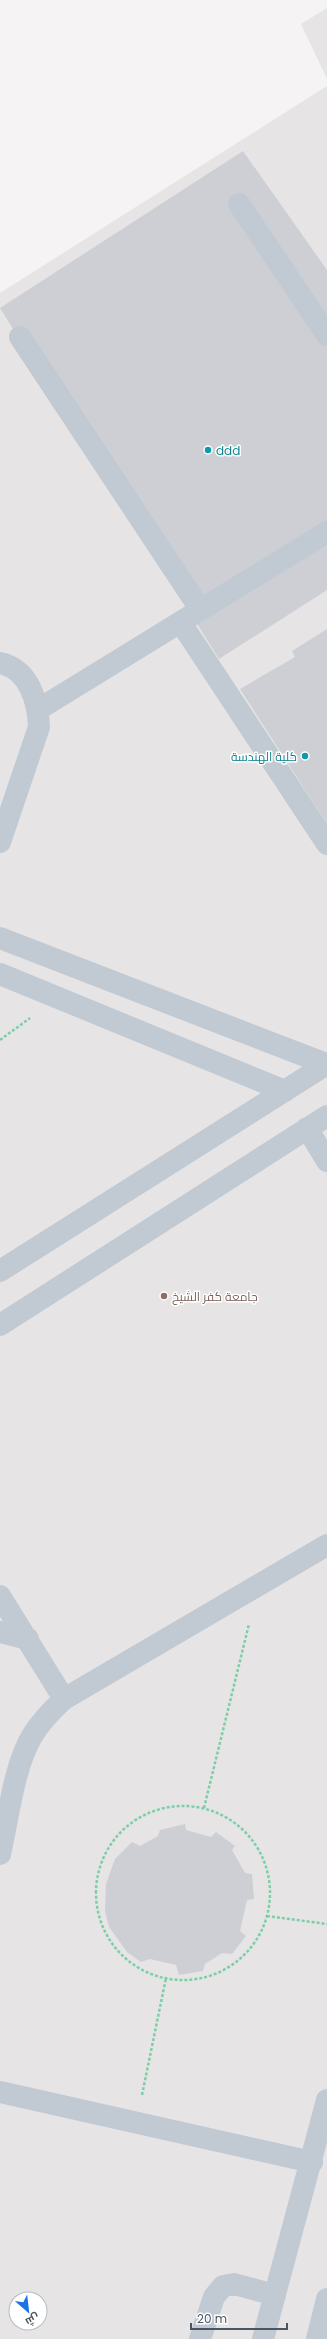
<svg xmlns="http://www.w3.org/2000/svg" width="327" height="2339" font-family="Poppins,Cairo,sans-serif">
<rect width="100%" height="100%" fill="#f5f3f3"/>
<path fill="#e6e4e5" fill-rule="evenodd" d="M327 8V79L301 24Z
M327 86V2339H0V293ZM16 2299H40V2323H16Z"/>
<path fill="#cdcfd5" d="M243 151 327 270V590L219 659 0 308Z
M327 629V824L240 689 295 657 292 651Z
M185 1824 186 1830 211 1837 216 1832 235 1846 232 1850 245 1873 252 1874 254 1899 247 1900 240 1931 246 1936 232 1954 222 1953 205 1964 203 1971 179 1975 176 1965 150 1959 141 1962 127 1952 109 1927 105 1911 106 1884 115 1859 132 1842 140 1846 158 1836 160 1830Z"/>
<g fill="none" stroke-linecap="round" stroke-linejoin="round">
<path stroke="#7ad0a6" stroke-width="2.5" stroke-dasharray="3 2" stroke-linecap="butt" d="M0 1040 30 1018
M96 1893a87 87 0 1 1 174 0a87 87 0 1 1-174 0Z
M204 1808 249 1624
M267 1916 327 1924
M142 2095 166 1978"/>
<path stroke="#c1cad2" stroke-width="22" d="M239 204 327 335
M20 337 200 609
M181 623 327 844
M0 663C29 669 38 701 39 727L0 842
M39 709 327 532
M0 938 326 1064
M0 974 285 1091
M307 1128 327 1161
M0 1271 327 1064
M0 1325 327 1116
M0 1596 64 1699
M0 1632 28 1639
M0 1854C8 1819 14 1766 32 1736 41 1721 52 1710 64 1699L327 1545
M0 2092 312 2162
M200 2339 214 2297 223 2286 234 2284 275 2295
M263 2339 327 2100
M317 2339 327 2299"/>
</g>
<g fill="#0f9aa8" stroke="#fff" stroke-width="1.5">
<circle cx="208" cy="450" r="4"/>
<circle cx="305" cy="756" r="4"/>
</g>
<circle fill="#8d6e63" stroke="#fff" stroke-width="1.5" cx="164" cy="1296" r="4"/>
<g text-anchor="middle" dominant-baseline="central" stroke-width="3" stroke-linejoin="round" paint-order="stroke">
<g font-size="12" fill="#0d838f" stroke="#fff" text-anchor="start">
<text x="216" y="450">ddd</text>
<text x="297" y="756" text-anchor="end">كلية الهندسة</text>
</g>
<g font-size="12" fill="#785e54" stroke="#fff" text-anchor="start">
<text x="172" y="1296">جامعة كفر الشيخ</text>
</g>
</g>
<g transform="translate(28 2311) rotate(152)"><circle r="19" fill="#ffffff" stroke="#b7bbc0"/>
<path d="M0-3L7 15L0 10L-7 15Z" fill="#1a73e8"/>
<text y="-6" font-size="11" font-weight="bold" text-anchor="middle" fill="#4a5661">ش</text>
</g>
<path d="M191 2323v6h96v-6" fill="none" stroke="#4a5661" stroke-width="2"/>
<text x="197" y="2323" font-size="12" fill="#4a5661" stroke="#ffffff" stroke-width="3" paint-order="stroke">20 m</text>
</svg>
